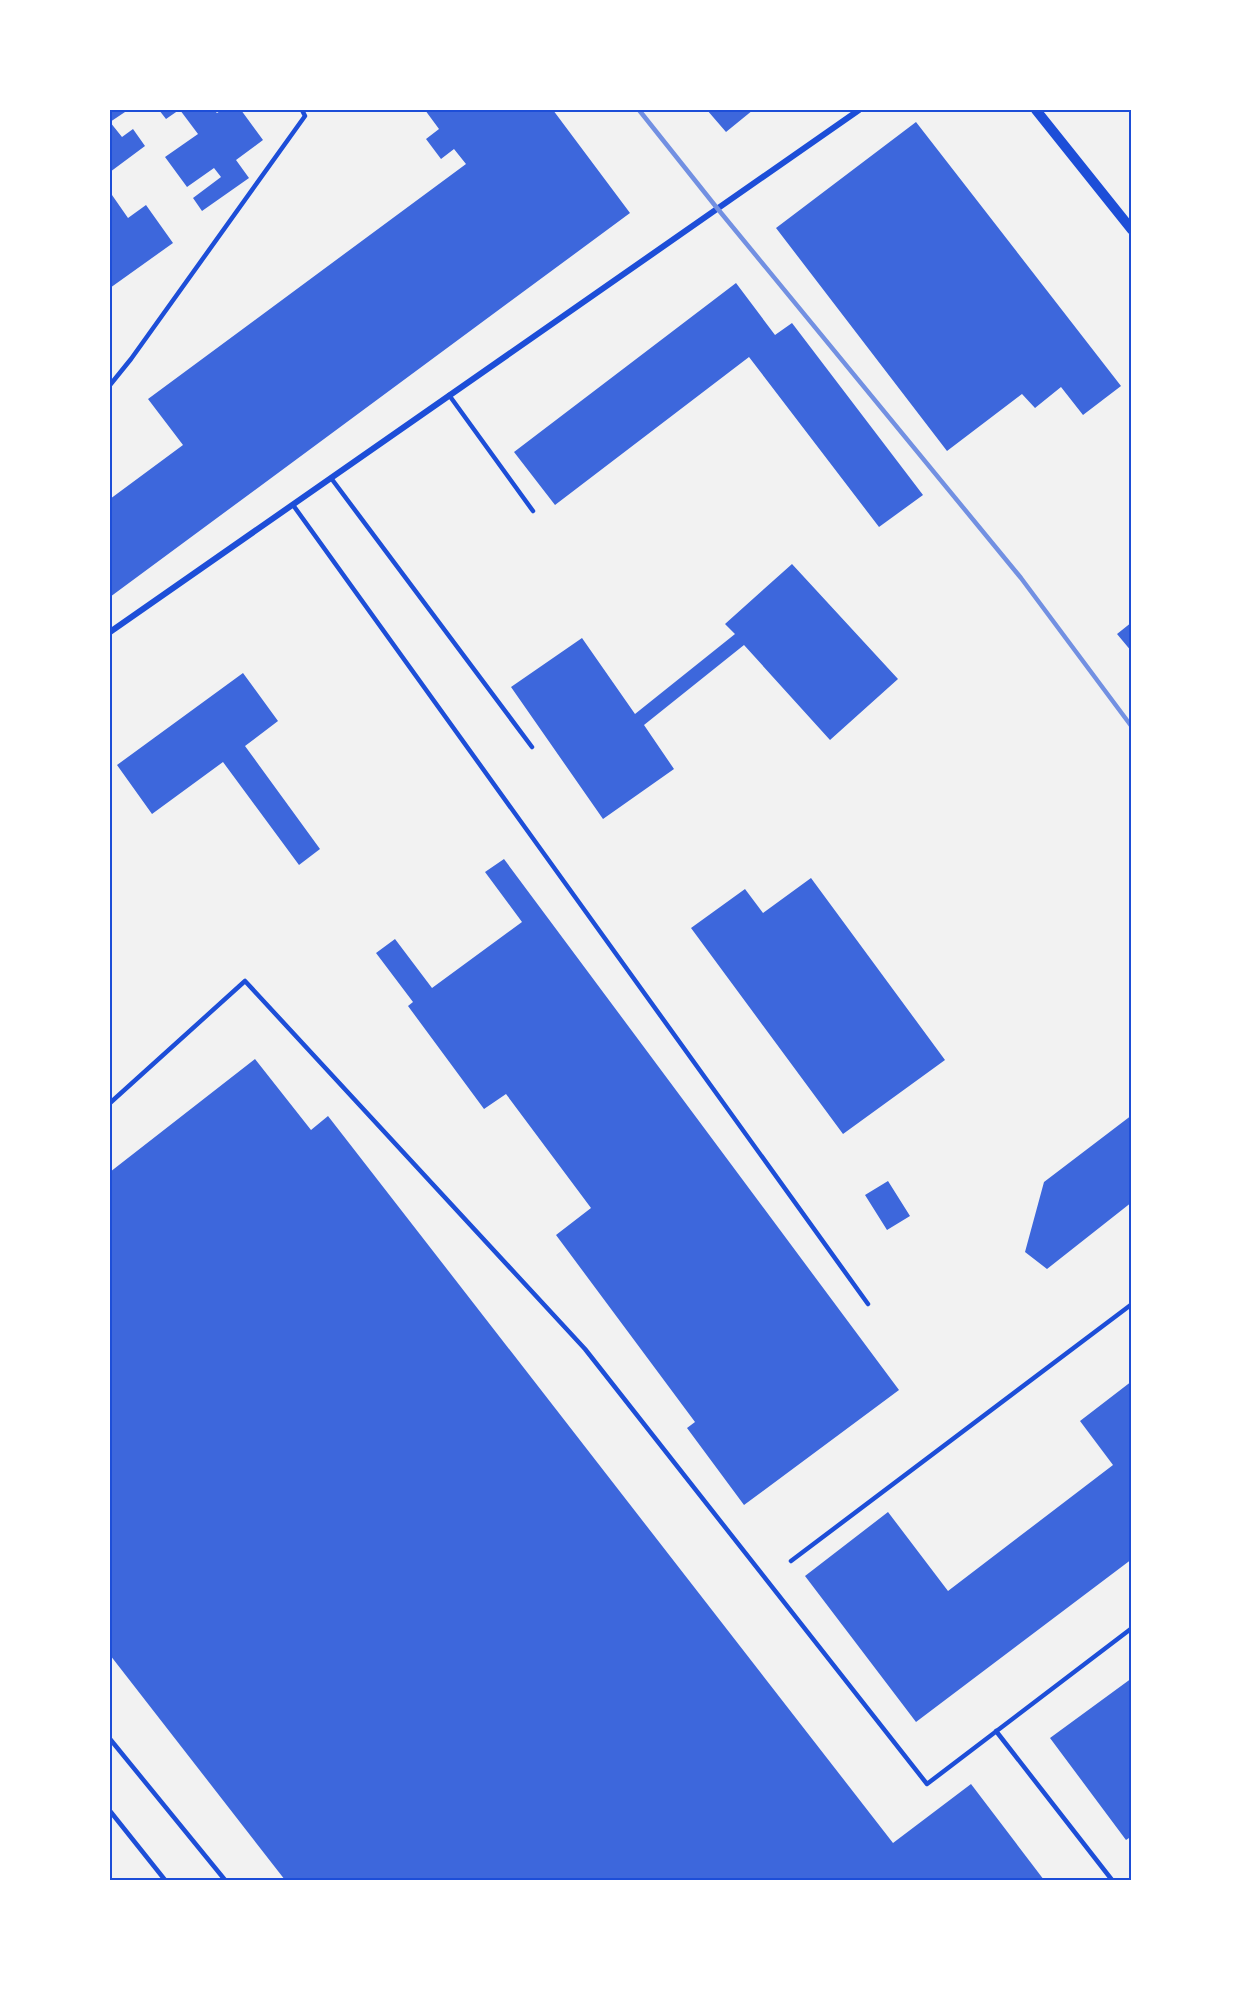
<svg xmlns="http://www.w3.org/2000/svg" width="1241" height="1990" font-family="'Fira Sans Condensed',sans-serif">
<rect width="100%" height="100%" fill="#f2f2f2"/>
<path fill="#3d67dc" d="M110 110H128L110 122 122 137 133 129 145 146 110 172Z
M159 110H179L166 119Z
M180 110H214L217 113 222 110H241L263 140 236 160 249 178 202 211 193 198 221 177 214 168 187 187 165 157 198 134Z
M425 110H553L630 213 110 597V499L183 445 148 399 466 164 454 149 441 159 426 139 439 129Z
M707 110H753L726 132Z
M916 122 1121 386 1083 415 1061 387 1035 408 1022 394 947 451 776 228Z
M112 195 128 218 146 205 173 243 110 288V197Z
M736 283 775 335 792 323 923 495 879 527 749 357 555 505 514 452Z
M792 564 898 679 830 740 744 645 644 725 674 769 603 819 511 687 582 638 635 714 735 634 725 624Z
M1132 622V652L1117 634Z
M243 673 278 721 245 746 320 849 299 865 223 762 152 814 117 765Z
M504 859 899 1390 744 1505 687 1428 695 1422 556 1235 591 1208 506 1094 484 1109 408 1006 413 1002 376 953 395 939 432 988 522 922 485 872Z
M811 878 945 1060 843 1134 691 928 745 889 763 913Z
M255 1059 311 1130 328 1116 893 1843 971 1784 1044 1880H285L110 1655V1172Z
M1132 1115V1202L1047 1269 1025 1252 1044 1182Z
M888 1181 910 1216 887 1230 865 1195Z
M1132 1381V1559L916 1722 805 1576 888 1512 948 1591 1113 1465 1080 1421Z
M1132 1678V1836L1126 1840 1050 1738Z"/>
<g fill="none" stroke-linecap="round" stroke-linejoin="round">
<path stroke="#1d4ed8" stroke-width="4" d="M1130 110 1132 111"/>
<path stroke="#1d4ed8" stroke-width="4.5" d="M110 385 131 359 305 116 302 110
M449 395 533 511
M331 478 532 747
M293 505 868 1304
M110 1103 245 981 585 1349 927 1784 1132 1628
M791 1561 1132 1304
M996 1731 1112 1880
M110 1739 225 1880
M110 1811 165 1880"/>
<path stroke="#1d4ed8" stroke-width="6" d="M110 632 859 110"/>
<path stroke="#1d4ed8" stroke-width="10" d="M1036 110 1132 230"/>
<path stroke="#7290e2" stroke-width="4.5" d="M639 110 717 208 1021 578 1132 727"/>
</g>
<rect width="1241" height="1990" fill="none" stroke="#ffffff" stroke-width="222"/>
<rect x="111" y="111" width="1019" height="1768" fill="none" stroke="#1d4ed8" stroke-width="2"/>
</svg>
